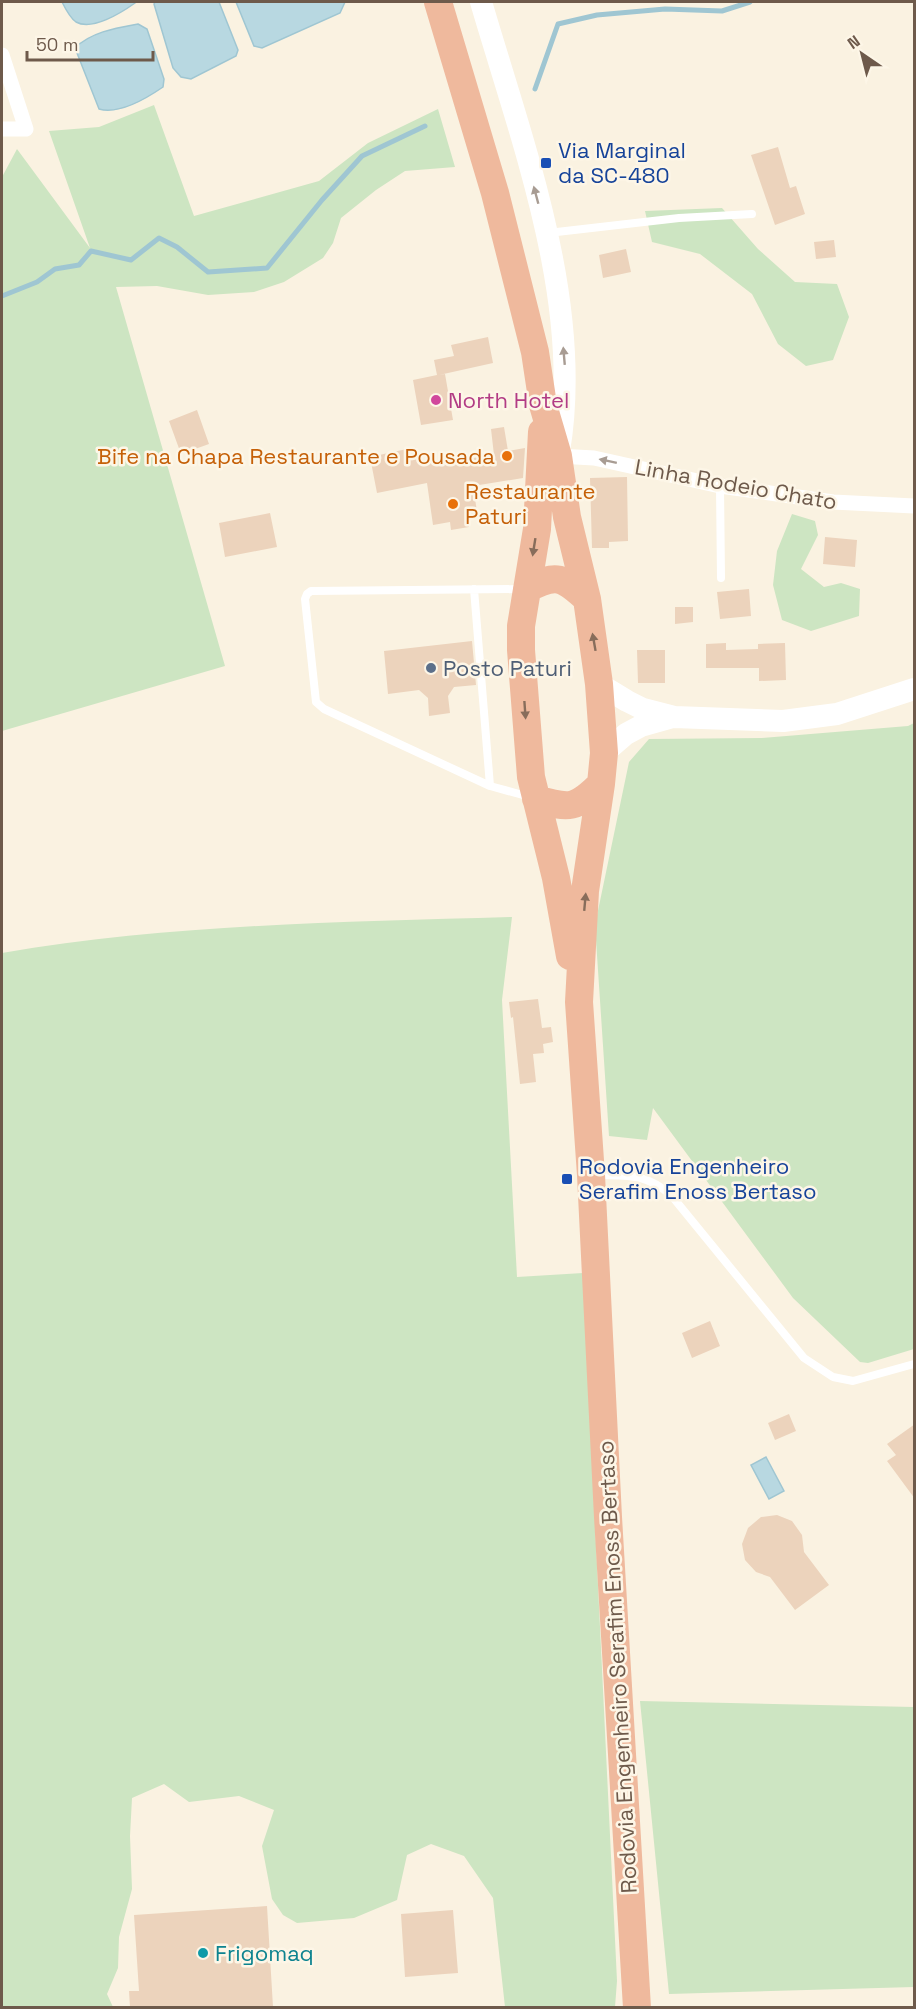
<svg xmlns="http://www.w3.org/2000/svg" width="916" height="2009" font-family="'Space Grotesk',sans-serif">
<rect width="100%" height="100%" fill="#faf2e1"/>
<path fill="#cde5c2" d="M154 105 194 216 319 181 368 143 438 109 455 167 405 171 376 190 341 218 333 243 323 258 284 282 254 292 208 295 157 286 116 287 225 666 2 731V177L17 149 90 248 49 131 99 127Z
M722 208 758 249 795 282 837 284 849 317 833 360 806 366 778 344 752 294 700 254 652 242 645 211Z
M792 514 815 521 818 535 801 569 824 587 841 583 860 589 859 616 811 631 782 620 773 585 777 551Z
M914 723V1349L868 1363 860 1362 793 1298 653 1108 647 1140 609 1136 595 925 629 762 649 739 762 738 908 726Z
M512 917 502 1000 517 1277 583 1273 617 1981 615 2007H505L493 1898 464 1856 431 1844 407 1855 397 1900 354 1918 297 1923 283 1915 272 1899 262 1846 274 1810 239 1796 189 1802 164 1784 132 1798 130 1836 132 1889 119 1937 118 1968 107 1994 113 2007 2 2008V953C170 924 342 922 512 917Z
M640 1701 914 1707V1987L669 1994Z"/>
<path fill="#b8d8e1" stroke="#9fc6d2" stroke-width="1.5" d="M62 2H134L135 3C121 13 92 31 76 22 70 18 65 8 62 2Z
M155 2H219L238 50 236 56 191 79 181 77 173 68 154 4Z
M236 2H345L340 13 262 48 254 46Z
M138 24 147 29 164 79 163 87C147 98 120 115 99 109L75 48C91 32 116 28 138 24Z
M766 1457 784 1491 769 1499 751 1465Z"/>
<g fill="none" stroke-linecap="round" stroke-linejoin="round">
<path stroke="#9fc6d2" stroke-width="5" d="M535 89 558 24 597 15 665 9 722 11 750 2
M2 296 37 282 55 269 79 265 91 251 131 260 159 238 177 247 208 272 267 268 322 200 362 156 425 126"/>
</g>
<path fill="#ecd3bc" d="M778 147 790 188 796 186 805 214 775 225 751 155Z
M834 240 836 257 816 259 814 242Z
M626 249 631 272 603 278 599 255Z
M488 337 493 363 439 375 445 374 453 420 421 425 413 380 437 375 434 360 454 356 451 345Z
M197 410 209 444 181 454 169 421Z
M504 427 508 451 525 448 523 478 473 486 478 518 468 520 469 527 451 530 450 522 433 525 427 483 377 493 370 457 416 447 419 464 458 458 459 460 494 455 491 429Z
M627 477 628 541 609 542V548H592L590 478Z
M270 513 277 547 225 557 219 523Z
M825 537 857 540 855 567 823 564Z
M749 589 751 616 720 619 717 592Z
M675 607H693V622L675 624Z
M472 641 476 685 454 687 448 696 450 713 429 716 428 698 419 690 388 694 384 651Z
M726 643V650L758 649V644L785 643 786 680 759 681V668H706V644Z
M637 650H665V683H638Z
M538 999 542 1028 551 1027 553 1042 543 1044 544 1053 533 1054 536 1082 520 1084 513 1017 511 1018 509 1002Z
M710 1321 720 1346 692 1358 682 1333Z
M789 1414 796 1431 775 1440 768 1423Z
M915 1424V1499L887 1461 896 1455 887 1444Z
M777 1515 792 1521 802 1535 804 1552 829 1585 795 1610 770 1577 756 1572 745 1560 742 1544 748 1528 761 1517Z
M267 1906 273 2007H130L129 1991H139L134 1915Z
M453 1910 458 1973 405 1977 401 1914Z"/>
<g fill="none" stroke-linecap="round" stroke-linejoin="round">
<path stroke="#fff" stroke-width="8" d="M548 233 679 218 752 214
M720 486 721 578
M474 589 490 786
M523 589 311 591 307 594 305 599 316 702 324 709 490 786 530 797
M597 1175C629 1176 645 1173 671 1195L804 1358 833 1377 853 1381 914 1364"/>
<path stroke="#fff" stroke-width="15" d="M2 55 26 129H2
M558 456 594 458 720 486 833 502 914 506"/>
<path stroke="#fff" stroke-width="22" d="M481 2C522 142 584 304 559 451
M599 684 627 701 643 709 674 717 783 721 837 714 914 689
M604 753 626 734 641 726 673 717"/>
<path stroke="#efb99d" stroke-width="28" d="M438 2 495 193 535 352 543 405 558 456 567 517 587 599 599 684 604 753 601 784 585 891 579 1002 591 1175 608 1517 637 2008
M542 432 537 529 521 626V650L531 777 556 878 570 956
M527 589C557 573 563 577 587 599
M536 799C570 809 576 809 601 784"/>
</g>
<defs><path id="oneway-solid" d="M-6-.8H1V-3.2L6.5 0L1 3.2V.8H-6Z" transform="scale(1.5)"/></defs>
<g fill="#a89c93">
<use href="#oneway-solid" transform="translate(536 195) rotate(-105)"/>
<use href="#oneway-solid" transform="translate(564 356) rotate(-95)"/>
<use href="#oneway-solid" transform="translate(608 461) rotate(-168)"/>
</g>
<g fill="#886d5b">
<use href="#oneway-solid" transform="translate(534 547) rotate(99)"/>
<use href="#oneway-solid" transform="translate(594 642) rotate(-100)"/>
<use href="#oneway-solid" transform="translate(525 710) rotate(86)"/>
<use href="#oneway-solid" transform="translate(585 902) rotate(-85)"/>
</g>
<g fill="#1a4fb4" stroke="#fdf6e7" stroke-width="2">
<rect x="540" y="157" width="12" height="12" rx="3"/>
<rect x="561" y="1173" width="12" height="12" rx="3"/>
</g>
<circle fill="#d1479c" stroke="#fdf6e7" stroke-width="2" cx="436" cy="400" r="6"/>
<g fill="#e8710a" stroke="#fdf6e7" stroke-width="2">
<circle cx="507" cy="456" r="6"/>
<circle cx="453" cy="504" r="6"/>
</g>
<circle fill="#5c6f8a" stroke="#fdf6e7" stroke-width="2" cx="431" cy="668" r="6"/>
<circle fill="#0f9aa8" stroke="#fdf6e7" stroke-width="2" cx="203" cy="1953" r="6"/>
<g text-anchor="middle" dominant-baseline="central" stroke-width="5" stroke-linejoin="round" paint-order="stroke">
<g font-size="22" fill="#164399" stroke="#fdf6e7" text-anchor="start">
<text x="558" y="150">Via Marginal<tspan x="558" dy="25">da SC-480</tspan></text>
<text x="579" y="1166">Rodovia Engenheiro<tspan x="579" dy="25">Serafim Enoss Bertaso</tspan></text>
</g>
<g font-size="22" fill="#b23c85" stroke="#fdf6e7" text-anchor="start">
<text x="448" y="400">North Hotel</text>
</g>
<g font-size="22" fill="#c56008" stroke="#fdf6e7" text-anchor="end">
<text x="495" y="456">Bife na Chapa Restaurante e Pousada</text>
<text x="465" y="491" text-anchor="start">Restaurante<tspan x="465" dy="25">Paturi</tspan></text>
</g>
<g font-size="22" fill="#6e5a4b" stroke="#fdf6e7">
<text transform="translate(736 484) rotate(10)">Linha Rodeio Chato</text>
<text transform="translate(617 1667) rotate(-93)">Rodovia Engenheiro Serafim Enoss Bertaso</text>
</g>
<g font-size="22" fill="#4e5e75" stroke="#fdf6e7" text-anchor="start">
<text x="443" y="668">Posto Paturi</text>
</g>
<g font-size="22" fill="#0d838f" stroke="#fdf6e7" text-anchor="start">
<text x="215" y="1953">Frigomaq</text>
</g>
</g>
<rect width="916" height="2009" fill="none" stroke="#6e5a4b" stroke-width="6"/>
<g transform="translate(862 54) rotate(325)" stroke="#fdf6e7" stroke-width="4.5" paint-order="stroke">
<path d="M0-4.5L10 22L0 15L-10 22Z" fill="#6e5a4b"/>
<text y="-9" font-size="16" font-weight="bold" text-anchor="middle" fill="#6e5a4b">N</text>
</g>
<path d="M27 51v9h126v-9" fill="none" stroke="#6e5a4b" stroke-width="3"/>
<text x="36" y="51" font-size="18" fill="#6e5a4b" stroke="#fdf6e7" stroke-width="4.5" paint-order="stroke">50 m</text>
</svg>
